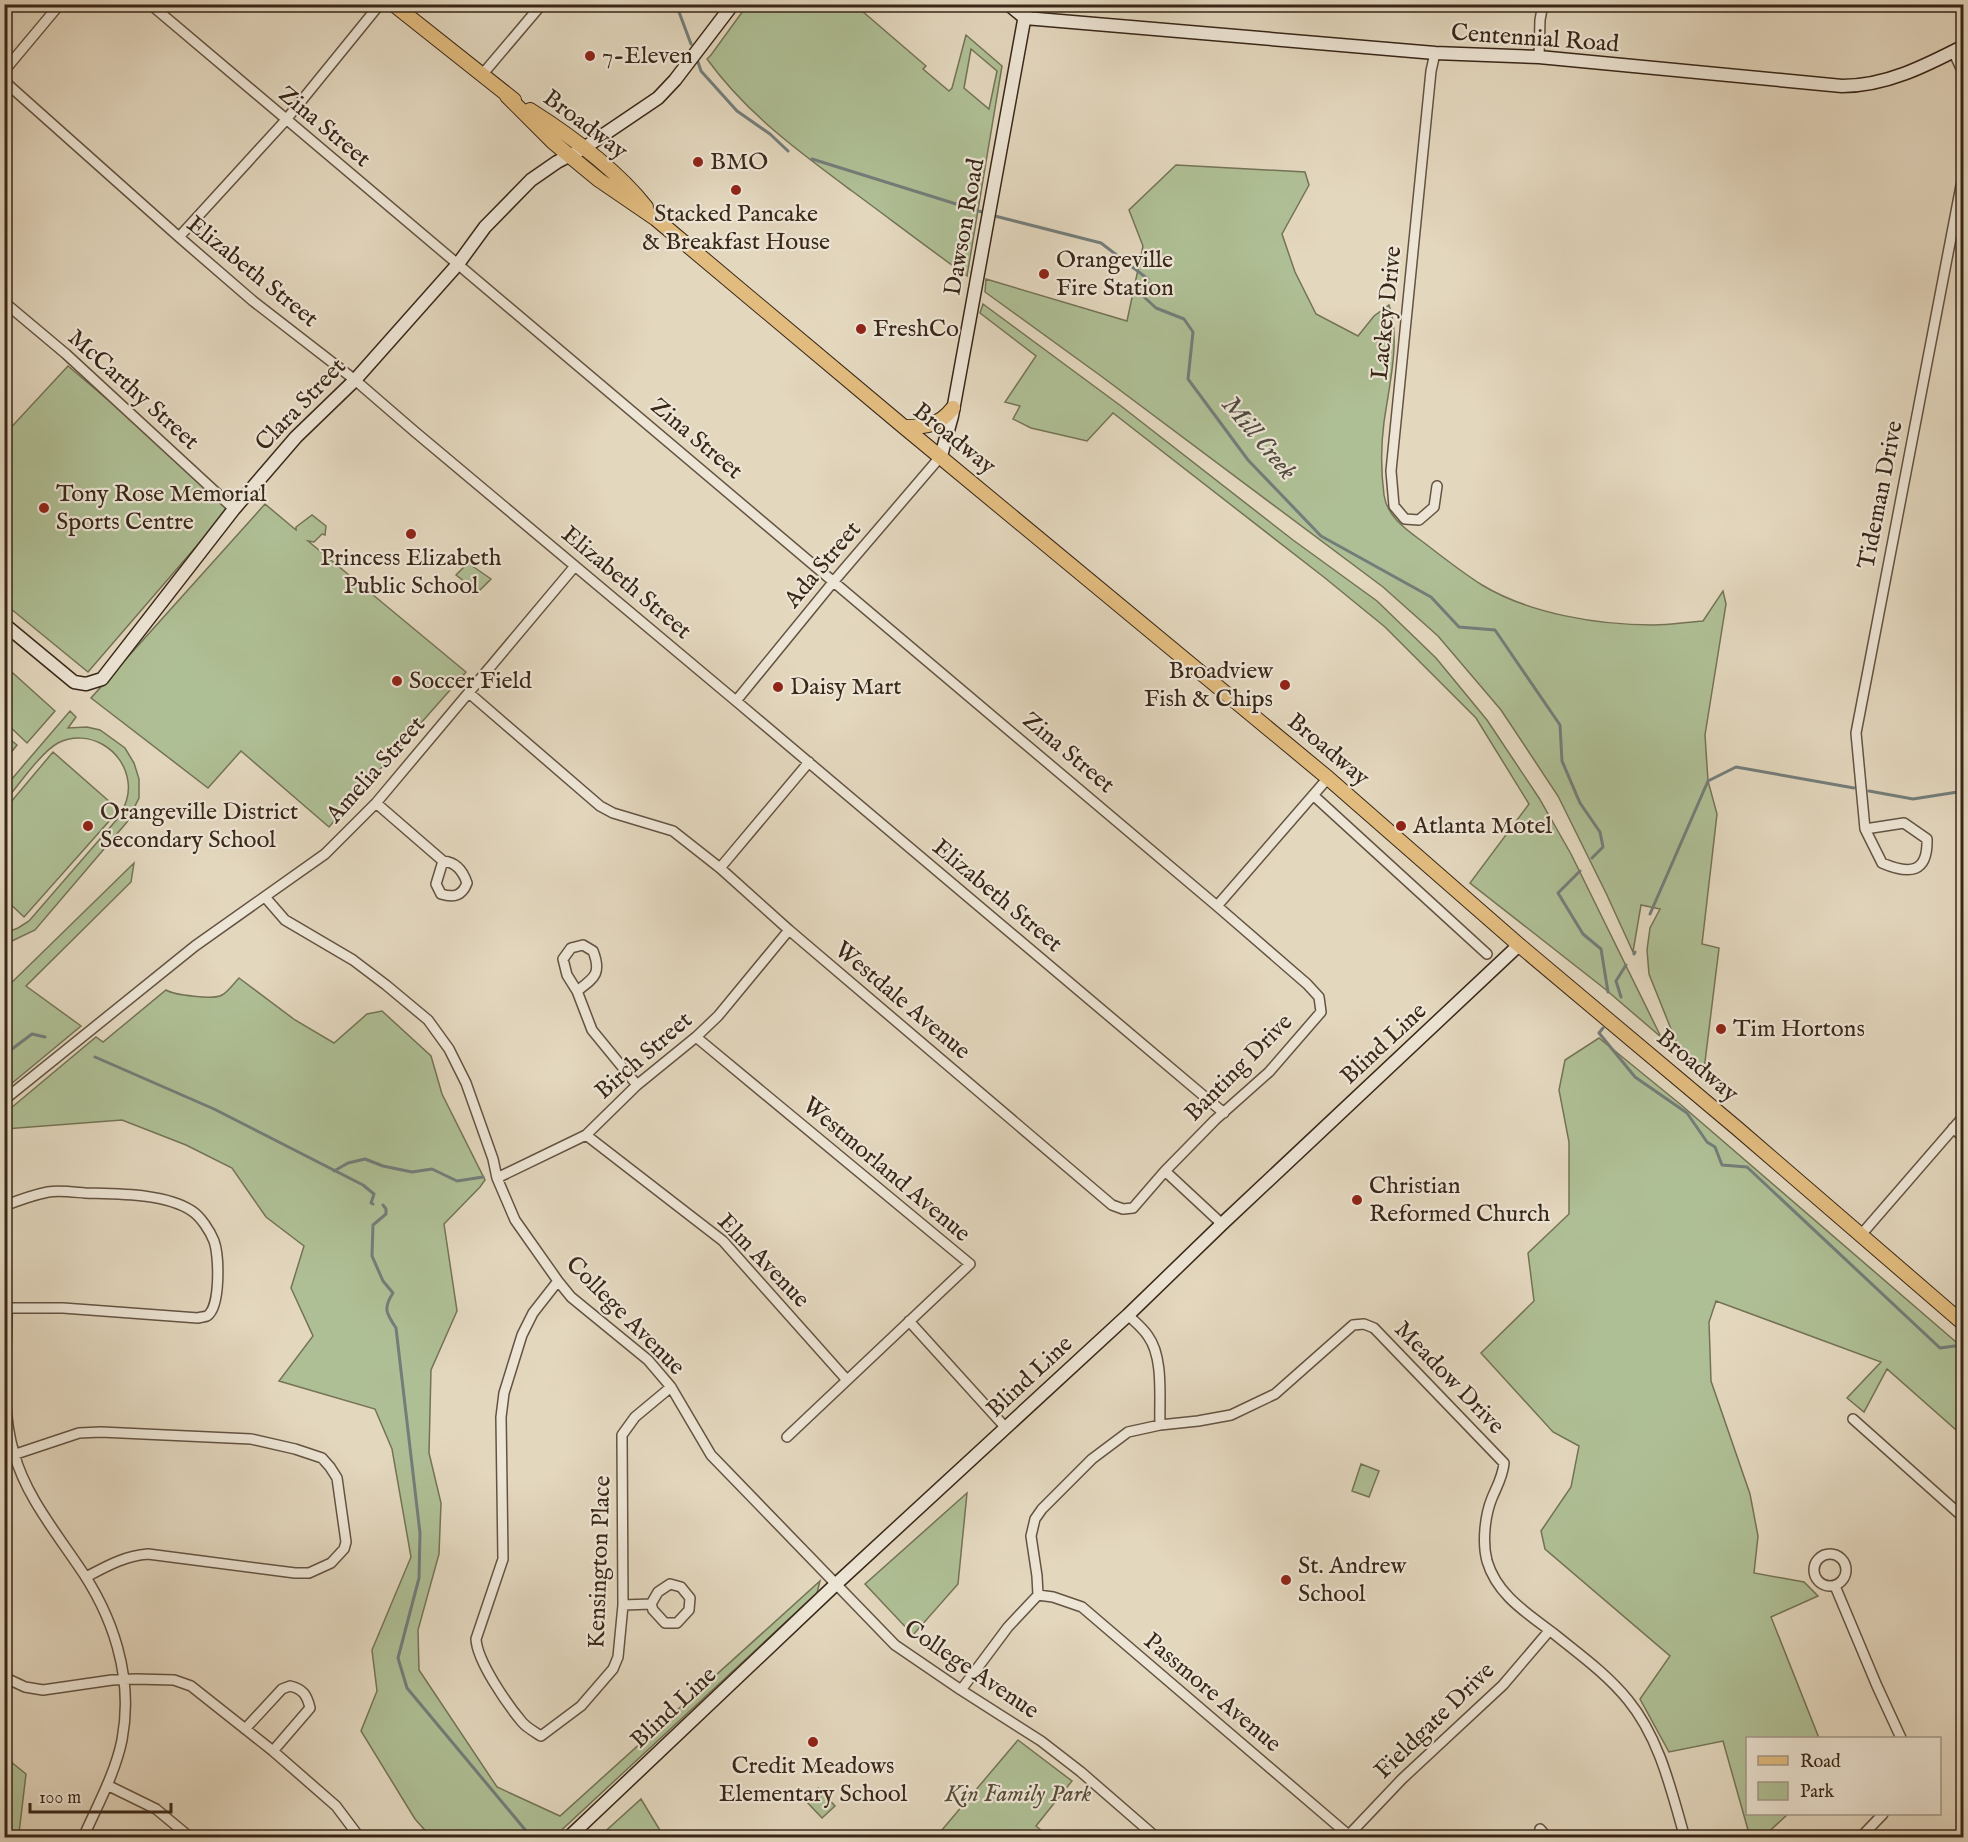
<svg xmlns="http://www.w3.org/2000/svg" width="1968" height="1842" font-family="'IM FELL English',serif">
<rect width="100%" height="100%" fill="#e3d7be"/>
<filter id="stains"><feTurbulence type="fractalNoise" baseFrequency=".00333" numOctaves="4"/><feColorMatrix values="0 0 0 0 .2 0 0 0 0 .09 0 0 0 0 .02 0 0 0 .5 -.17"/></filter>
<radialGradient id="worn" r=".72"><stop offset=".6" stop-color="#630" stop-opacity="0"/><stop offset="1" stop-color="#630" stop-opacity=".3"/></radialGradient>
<path fill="#afbf95" stroke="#747356" stroke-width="1.5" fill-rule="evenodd" d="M748 4 855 5 926 66 923 69 949 91 952 88 966 35 1002 66 967 276C928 248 890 219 852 191 798 151 747 114 707 59L711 55ZM971 49 997 71 989 109 964 88Z
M1176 165 1305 172 1309 185 1282 234 1295 272 1316 314 1358 336 1374 316 1389 305C1401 339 1389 386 1384 422 1381 445 1381 472 1384 495 1387 518 1410 532 1427 545 1445 559 1463 573 1482 585 1530 614 1599 625 1653 625 1670 625 1687 622 1703 621L1723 591 1726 604 1705 735 1708 781 1717 814 1702 944 1719 948 1704 1070 1679 1049 1649 974 1647 950 1650 928 1660 909 1641 905 1633 952 1606 893 1558 796 1501 710 1438 636 1383 587 1101 376 985 292 986 279 1127 321 1143 246 1129 210Z
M983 304 1121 406 1293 540 1377 601 1436 658 1487 720 1539 798 1571 854 1661 1037 1605 989 1470 883 1529 804 1476 718 1385 627 1325 578 1113 413 1087 441 1031 428 1013 419 1020 406 1005 402 1036 356 980 313Z
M68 366 232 505 88 672 5 604 4 435Z
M265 504 296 530V527L312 515 326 526 325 535 322 534 314 542 308 541 466 672 329 827 241 751 208 788 91 698Z
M468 563 491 579 478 592 456 575Z
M4 665 55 711 27 743 5 722Z
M70 711 76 717 68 728 87 727 100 730 125 748 134 763 139 779V798L127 822 35 930 12 941H5V933L18 928 29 921 119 817C125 806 130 795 128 782 124 749 88 728 58 743 41 752 18 786 5 801V787Z
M5 735 17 745 5 760Z
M53 752 119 810 24 917 5 899V809Z
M134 863 131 882 26 986 81 1026 5 1089V989Z
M239 978 295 1020 334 1043 367 1014 382 1011 431 1056 442 1094 485 1180 480 1187 444 1224 457 1311 431 1370 429 1453 441 1503 439 1554 418 1630 419 1670 497 1787 560 1816 820 1581 817 1593 554 1837H431L415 1819 361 1731 377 1691 372 1650 411 1557 392 1449 375 1409 279 1381 313 1336 291 1288 304 1246 266 1217 232 1168 186 1145 122 1120 5 1129V1113L96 1037 103 1042 166 990C174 995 214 1000 222 995 228 992 234 983 239 978Z
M1599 1038 1680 1104 1963 1348V1436L1887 1369 1864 1412 1847 1398 1881 1362 1716 1301 1709 1322 1711 1381 1750 1494 1758 1536 1754 1573 1804 1582 1818 1596 1771 1617 1819 1738H1748V1814H1788L1763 1837H1750L1723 1741 1669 1752 1640 1699 1670 1656 1545 1549 1541 1531 1571 1487 1579 1446 1553 1432 1481 1353 1534 1301 1528 1253 1569 1214V1142L1559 1090 1565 1060Z
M1361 1464 1379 1471 1369 1497 1352 1491Z
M967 1493 958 1584 913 1635 865 1584Z
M1018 1740 1072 1781 1036 1826 1049 1837H936Z
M5 1757 26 1774 19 1833 5 1829Z
M818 1788 835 1806 822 1818 805 1800Z
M641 1799 664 1837H599Z"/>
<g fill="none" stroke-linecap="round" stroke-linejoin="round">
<path stroke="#737d7a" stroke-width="3" d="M676 4 691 44
M698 62 701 71 737 111 770 134 788 151
M812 159 985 213
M991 215 1101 243 1148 279 1143 296 1156 308 1184 319 1193 332 1188 379 1248 460 1321 536 1431 597 1459 627 1495 630 1560 725 1562 761 1580 803 1600 832 1603 847 1592 858
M1869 791 1913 799 1964 791
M1580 871 1558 893 1583 934 1601 949 1608 992
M1650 914 1708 781 1736 767 1854 788
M1634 954 1635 952
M1621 997 1616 981 1626 965
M1603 1028 1599 1033 1635 1077 1687 1113 1707 1142 1715 1147 1722 1165 1747 1167 1940 1348 1962 1345
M4 1055 32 1034 45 1037
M95 1057 214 1109 363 1185 374 1194 371 1203 373 1204
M334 1171 348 1163 365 1159 383 1166 412 1172 432 1169 457 1181 483 1177
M383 1205 386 1209V1214L373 1225 372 1256 383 1281 393 1293C383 1308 386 1313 396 1328L420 1533 419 1578 398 1658 407 1688 532 1838"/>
<defs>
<path id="street" d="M150 4 1217 906 1307 984 1319 997 1321 1012 1269 1072 1215 1120 1165 1171 1133 1208 1123 1209 1112 1205 789 930 720 868 673 831 613 813 600 806 469 693
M1953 51 1964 75
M1435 53 1431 71 1391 471 1394 506 1405 519 1419 520 1434 507 1437 486
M1539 57 1540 20 1543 4
M4 71 60 4
M481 76 542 4
M4 81 179 237 253 301 355 380 414 431 736 701 1224 1113
M179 237 285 121 380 4
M4 302 66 354 234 509
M736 701 834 581 941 456
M1313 795 1487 954
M376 803 443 861C456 862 463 871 467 883 462 896 454 898 441 894L436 884 443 861
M1865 829 1904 823 1927 839C1928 873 1910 875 1882 863L1865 829 1856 733 1964 170
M720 868 809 762
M265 897 285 920 353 960 386 985 428 1020 449 1049 466 1083 493 1159 497 1178 515 1220 558 1281 571 1297 648 1360 671 1387 711 1455 895 1645 961 1690 1041 1741 1081 1772 1157 1838
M1217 906 1328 778
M577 991C594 978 602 974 593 951L583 945 571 948 563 959 567 975 577 991 592 1030 637 1085
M696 1037 970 1264 787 1437
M4 1100 195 946 325 854 376 803 575 566
M1953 1128 1964 1138
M586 1135 723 1241 846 1379
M1165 1171 1222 1224
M497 1178 586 1135 637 1085 696 1037 718 1016 789 930
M4 1206C19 1200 33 1195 48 1192 59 1190 73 1192 85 1193 116 1194 165 1193 192 1211 201 1217 210 1231 214 1241 219 1255 221 1307 207 1316 204 1317 201 1317 198 1318L63 1308H7
M1860 1236 1964 1116
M558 1281 533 1313 522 1335 504 1393 501 1417 503 1559 476 1639C477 1661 507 1704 522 1722 527 1728 535 1732 541 1736L581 1706 613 1669 618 1657 623 1605 622 1435 635 1417 671 1387
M4 1295 7 1308C7 1357 0 1406 14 1453 25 1494 54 1530 77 1564 113 1615 134 1677 122 1740 115 1774 97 1806 83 1838
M1128 1315C1135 1322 1143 1328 1148 1336 1164 1358 1159 1398 1160 1425
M909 1321 1006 1428
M1853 1419 1964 1518
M4 1458 79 1433 101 1432 251 1439 295 1449 322 1458 330 1467 337 1478 346 1542 344 1549 331 1563 309 1573H295L148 1554C124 1556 107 1566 86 1577
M1814 1570a16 16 0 1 1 32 0a16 16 0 1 1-32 0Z
M1835 1586 1877 1686 1901 1738
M1038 1595 1053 1597 1082 1607 1352 1838
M623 1605 651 1604 658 1592 670 1584 681 1587 690 1598 689 1610 677 1623H665L653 1610 651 1604
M4 1674 10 1680 25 1687 43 1690 112 1680 136 1679 174 1680 191 1686 273 1751 336 1806 360 1838
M961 1690 1008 1627 1038 1595 1037 1576 1031 1536 1035 1519 1042 1509 1092 1459 1128 1432 1160 1425 1198 1421 1231 1415 1275 1394 1353 1325 1364 1324 1374 1328 1504 1463C1503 1476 1497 1486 1492 1498 1485 1515 1482 1542 1487 1561 1497 1595 1527 1613 1553 1633 1579 1654 1607 1674 1628 1700 1660 1739 1671 1790 1685 1838
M245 1729 282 1689 290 1686C303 1689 307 1695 310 1708L273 1751
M107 1785 156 1809 191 1838
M1540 1829 1548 1838
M1346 1838 1402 1779 1503 1685 1549 1631
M1860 1838 1883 1814"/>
<path id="secondary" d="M1008 4 1025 18
M1025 18 1435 53 1539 57 1842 86C1886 86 1925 66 1964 46
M941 456 952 416 1027 4
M4 624 74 682 86 684 102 679 234 509 296 437 355 380 458 264 485 227 531 180 557 162 584 148 658 98 675 80 733 4
M568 1838 835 1585 1128 1315 1222 1224 1519 945"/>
<path id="primary" d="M393 4 514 100
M507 96 553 142 599 180 656 219 904 427 1328 778 1519 945 1738 1129 1964 1324
M530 110C571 136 615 168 646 207
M904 427C925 427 939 426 953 408"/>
</defs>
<use href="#street" stroke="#645342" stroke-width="12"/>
<use href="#secondary" stroke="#392718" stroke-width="15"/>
<use href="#primary" stroke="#392718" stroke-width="16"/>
<use href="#street" stroke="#ede5d5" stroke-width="9"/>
<use href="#secondary" stroke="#ede5d5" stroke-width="12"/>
<use href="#primary" stroke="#e2bc7f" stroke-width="14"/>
</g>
<g fill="#8f2418" stroke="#ede5d5" stroke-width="2">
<circle cx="590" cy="56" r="6"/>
<circle cx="698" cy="162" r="6"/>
<circle cx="736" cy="190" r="6"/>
<circle cx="1044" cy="274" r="6"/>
<circle cx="861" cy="329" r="6"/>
<circle cx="44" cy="508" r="6"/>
<circle cx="411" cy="534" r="6"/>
<circle cx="397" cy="681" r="6"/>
<circle cx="1285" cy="685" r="6"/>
<circle cx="778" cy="687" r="6"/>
<circle cx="88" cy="826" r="6"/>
<circle cx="1401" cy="826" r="6"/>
<circle cx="1721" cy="1029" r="6"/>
<circle cx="1357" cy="1200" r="6"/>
<circle cx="1286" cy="1580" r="6"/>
<circle cx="813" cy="1742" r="6"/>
</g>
<g text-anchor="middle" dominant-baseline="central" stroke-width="4.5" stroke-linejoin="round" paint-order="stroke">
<g font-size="24" fill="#392718" stroke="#ede5d5">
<text transform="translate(1535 39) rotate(4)">Centennial Road</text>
<text transform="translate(585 125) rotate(37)">Broadway</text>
<text transform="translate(324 127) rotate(40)">Zina Street</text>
<text transform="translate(965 227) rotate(-80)">Dawson Road</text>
<text transform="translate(252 272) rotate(39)">Elizabeth Street</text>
<text transform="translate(1387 313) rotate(-84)">Lackey Drive</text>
<text transform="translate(133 390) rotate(42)">McCarthy Street</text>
<text transform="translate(301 405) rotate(-46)">Clara Street</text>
<text transform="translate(696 439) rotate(40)">Zina Street</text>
<text transform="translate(954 439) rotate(39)">Broadway</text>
<text transform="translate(1881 495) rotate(-79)">Tideman Drive</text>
<text transform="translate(823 565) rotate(-50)">Ada Street</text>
<text transform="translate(626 583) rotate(40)">Elizabeth Street</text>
<text transform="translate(1328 750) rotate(40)">Broadway</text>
<text transform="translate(1068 753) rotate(40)">Zina Street</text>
<text transform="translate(376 770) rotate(-48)">Amelia Street</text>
<text transform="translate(997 896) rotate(40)">Elizabeth Street</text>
<text transform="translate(902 1001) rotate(40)">Westdale Avenue</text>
<text transform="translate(1384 1044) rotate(-43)">Blind Line</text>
<text transform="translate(644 1056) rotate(-41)">Birch Street</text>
<text transform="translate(1697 1066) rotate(40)">Broadway</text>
<text transform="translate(1239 1068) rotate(-45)">Banting Drive</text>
<text transform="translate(886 1170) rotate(40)">Westmorland Avenue</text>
<text transform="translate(763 1261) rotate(46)">Elm Avenue</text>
<text transform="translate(625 1316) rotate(45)">College Avenue</text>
<text transform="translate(1030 1377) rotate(-43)">Blind Line</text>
<text transform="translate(1449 1378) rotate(46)">Meadow Drive</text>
<text transform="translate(600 1562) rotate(-88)">Kensington Place</text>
<text transform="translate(971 1670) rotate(34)">College Avenue</text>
<text transform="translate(1212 1693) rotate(40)">Passmore Avenue</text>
<text transform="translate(674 1708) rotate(-43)">Blind Line</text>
<text transform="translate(1435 1721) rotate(-44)">Fieldgate Drive</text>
</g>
<g font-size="24" fill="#392718" stroke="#ede5d5" text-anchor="start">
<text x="602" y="56">7-Eleven</text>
<text x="710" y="162">BMO</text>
<text x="736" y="214" text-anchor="middle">Stacked Pancake<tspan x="736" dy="28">&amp; Breakfast House</tspan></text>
<text x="1056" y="260">Orangeville<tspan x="1056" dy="28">Fire Station</tspan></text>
<text x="873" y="329">FreshCo</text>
<text x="56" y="494">Tony Rose Memorial<tspan x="56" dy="28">Sports Centre</tspan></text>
<text x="411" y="558" text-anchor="middle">Princess Elizabeth<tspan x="411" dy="28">Public School</tspan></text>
<text x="1273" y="671" text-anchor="end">Broadview<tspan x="1273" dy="28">Fish &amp; Chips</tspan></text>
<text x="409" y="681">Soccer Field</text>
<text x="790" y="687">Daisy Mart</text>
<text x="100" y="812">Orangeville District<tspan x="100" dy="28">Secondary School</tspan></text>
<text x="1413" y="826">Atlanta Motel</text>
<text x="1733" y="1029">Tim Hortons</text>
<text x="1369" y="1186">Christian<tspan x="1369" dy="28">Reformed Church</tspan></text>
<text x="1298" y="1566">St. Andrew<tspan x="1298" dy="28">School</tspan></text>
<text x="813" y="1766" text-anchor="middle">Credit Meadows<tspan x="813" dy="28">Elementary School</tspan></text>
</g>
<g font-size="24" font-style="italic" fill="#564d37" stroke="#ede5d5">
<text x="1018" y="1794">Kin Family Park</text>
</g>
<g font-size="26" font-style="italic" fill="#514b41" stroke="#ede5d5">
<text transform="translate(1259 438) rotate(50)">Mill Creek</text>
</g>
</g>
<rect width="1968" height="1842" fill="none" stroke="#e3d7be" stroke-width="24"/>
<rect x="6" y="6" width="1956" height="1830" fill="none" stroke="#392718" stroke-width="3"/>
<rect x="12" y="12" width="1944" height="1818" fill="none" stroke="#392718" stroke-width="1.5"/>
<rect x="1746" y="1737" width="195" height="78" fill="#ede5d5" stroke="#a59989" stroke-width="1.5"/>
<rect x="1758" y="1756" width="30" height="9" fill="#e2bc7f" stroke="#a59989" stroke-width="1.5"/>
<text x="1800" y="1767" font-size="18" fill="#392718">Road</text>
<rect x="1758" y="1782" width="30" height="18" fill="#afbf95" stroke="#a59989" stroke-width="1.5"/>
<text x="1800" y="1797" font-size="18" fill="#392718">Park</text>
<path d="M30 1803v9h141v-9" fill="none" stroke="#392718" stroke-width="3"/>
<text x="39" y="1803" font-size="18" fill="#392718" stroke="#ede5d5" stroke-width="4.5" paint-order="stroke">100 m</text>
<rect width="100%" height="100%" filter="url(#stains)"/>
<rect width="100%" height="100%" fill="url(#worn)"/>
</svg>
